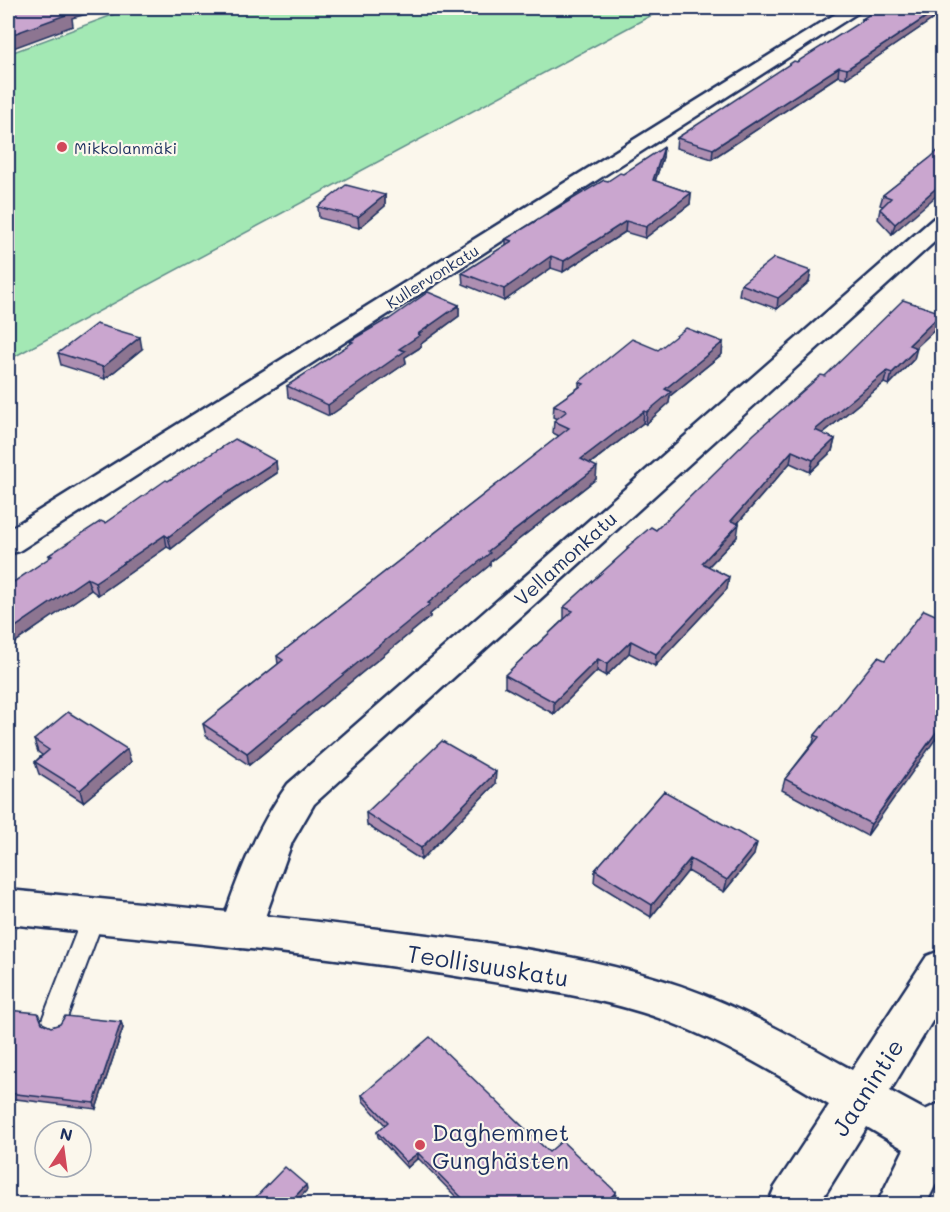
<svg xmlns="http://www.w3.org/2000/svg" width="950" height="1212" font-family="Mali,sans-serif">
<rect width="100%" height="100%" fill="#fbf7ec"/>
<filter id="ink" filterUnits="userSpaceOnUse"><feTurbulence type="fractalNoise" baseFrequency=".0167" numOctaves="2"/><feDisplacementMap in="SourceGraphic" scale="12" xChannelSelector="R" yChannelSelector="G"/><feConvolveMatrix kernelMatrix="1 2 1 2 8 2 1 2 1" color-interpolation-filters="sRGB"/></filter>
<g filter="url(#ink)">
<path fill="#a3e8b4" stroke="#5f8c89" stroke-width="1.5" d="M131 8H665L8 360V54Z"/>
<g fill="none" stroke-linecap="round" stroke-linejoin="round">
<defs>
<path id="lane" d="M94 906 102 908 105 915 66 1020 62 1028 54 1031 46 1028 42 1020 83 915 86 908Z"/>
<path id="street" d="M845 8H865L19 551 8 554V530Z
M942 216V235L314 804 292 842 256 942 241 948 226 942 220 930C237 878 256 828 288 784L934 218Z"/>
<path id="secondary" d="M8 890C132 902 255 914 378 929 477 941 587 954 681 986 741 1007 797 1039 852 1070L927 956 942 950V1005L890 1091 925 1110 942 1102V1172L926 1204H877L904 1149 867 1127 819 1204H768L775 1187 829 1105C778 1075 727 1044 672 1023 612 999 532 988 468 978 316 953 162 940 8 924Z"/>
</defs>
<use href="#lane" stroke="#1b2f5e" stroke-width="4"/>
<use href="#street" stroke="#1b2f5e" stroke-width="5"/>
<use href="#secondary" stroke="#1b2f5e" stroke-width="5"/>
<use href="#lane" fill="#fbf7ec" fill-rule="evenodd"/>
<use href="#street" fill="#fbf7ec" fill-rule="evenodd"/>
<use href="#secondary" fill="#fbf7ec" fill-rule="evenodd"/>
</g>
<path fill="#ae8fb2" stroke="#1b2f5e" stroke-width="1.5" d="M942 8V16L939 18 936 17 846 78 838 76 712 159 676 148 677 138 862 22V19Z
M663 157 655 181 691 193 690 204 645 238 625 232 563 272 551 268 504 301 463 284 462 273 506 245V239L608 181Z
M930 158 892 234 878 219 880 209 883 206 880 205 883 195Z
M385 195V206L359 228 319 218 318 207Z
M809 282 777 309 739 295 741 284Z
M459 305V316L421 344V347L405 357 406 363 329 416 288 397 287 386 351 344 350 341 388 320Z
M940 325 916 347 914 359 889 385 884 383 822 434 835 439 832 451 810 472 790 463 737 524V537L708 567 729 577 727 589 655 666 629 653 606 676 597 671 554 714 505 687V675L564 619V607L627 550V547L656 530 825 376Z
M723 342 722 354 670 396 669 403 646 424 643 423 590 464 596 479 490 562V565L430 614V617L249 765 206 736 203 724 278 664 277 656 559 436 553 433 554 421 557 419 553 417 554 405 579 387V382L658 350Z
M142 349 105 379 61 365 58 353Z
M276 461 277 473 221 510 171 549 167 547 98 595 91 590 8 647V586L50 558 49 555 105 523 168 481Z
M942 522V537L938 535 941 524Z
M942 618 867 836 782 790 785 779 813 743 815 735 885 660Z
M34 740 131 762 83 802 39 774 35 762 42 755 38 752Z
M495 784 421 860 367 825 366 813Z
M664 791 754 855 724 892 688 871 651 917 594 882 595 870Z
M8 1010 51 1027 121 1022 123 1028 96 1109 8 1098Z
M362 1095 549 1152 616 1192 615 1198 608 1204H463L418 1158 407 1168 378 1137 377 1132 385 1125 363 1101Z"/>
<path fill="#8d7491" stroke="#1b2f5e" stroke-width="1.5" d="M61 8H109L72 18 73 26 8 50V36Z
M938 9 936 17 846 78 847 69Z
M942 9V16L939 18 941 10Z
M839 67 838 76 712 159 713 149Z
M664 147 663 157 652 190 653 180Z
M942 183V191L892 234 895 224Z
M691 193 690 204 645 238 646 227Z
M385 195V206L359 228 358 217Z
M626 221 625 232 563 272 564 261Z
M551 256V268L504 301V289Z
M811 271 809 282 777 309 778 298Z
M459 305V316L421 344V347L405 357 406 363 329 416 328 405 418 334Z
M942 313 940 325 906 357 909 345Z
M140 337 142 349 105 379 103 367Z
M723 342 722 354 670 396 669 403 646 424 647 412 665 389Z
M917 348 914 359 889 385 892 373Z
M887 371 884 383 812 442 815 430Z
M644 411 643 423 580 471 581 459Z
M835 439 832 451 810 472 813 460Z
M792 451 790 463 729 533 731 521Z
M276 461 277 473 221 510 171 549 168 537 219 498Z
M597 467 596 479 490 562V565L430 614V617L249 765 247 753 428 603 488 551Z
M739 524 737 537 700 575 702 563Z
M165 535 167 547 98 595 95 582Z
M729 577 727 589 655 666 656 654Z
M87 578 91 590 8 647V632Z
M631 641 629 653 606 676 607 664Z
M598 659 597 671 554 714V702Z
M942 724V730L867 836 871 824Z
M127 749 131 762 83 802 80 790Z
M496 772 495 784 421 860V848Z
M757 843 754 855 724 892 727 880Z
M690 859 688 871 651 917 652 905Z
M121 1022 123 1028 96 1109 94 1103Z
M418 1153V1158L407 1168 406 1162Z
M306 1185 307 1190 294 1204H288Z
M616 1192 615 1198 608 1204H604Z"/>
<path fill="#caa6cf" stroke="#1b2f5e" stroke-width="1.5" d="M8 8H62L71 13 8 36Z
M879 8H942V9L941 10 938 9 847 69 839 67 713 149 677 138 794 61 797 62 865 19H862Z
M664 147 653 180 691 193 646 227 626 221 564 261 551 256 504 289 462 273 512 241 506 239 604 180 608 181 620 173 623 174Z
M942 147V183L895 224 880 209 891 198 883 195 930 158Z
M346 185 385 195 358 217 318 207Z
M774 258 811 271 778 298 741 284Z
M428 292 459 305 418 334 420 335 399 349 405 351 328 405 287 386 353 342 350 341 386 320H388Z
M903 300 942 313 909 345 917 348 892 373 887 371 815 430 835 439 813 460 792 451 731 521 739 524 702 563 729 577 656 654 631 641 607 664 598 659 554 702 505 675 573 611 564 607 629 548 627 547 651 527 656 530 754 434 821 375 825 376Z
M96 324 140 337 103 367 58 353Z
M686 328 723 342 665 389 671 392 647 412 644 411 581 459 597 467 488 551 490 553 428 603 430 604 247 753 203 724 283 660 277 656 569 428 554 421 567 411 554 405 584 384 579 382 632 339 658 350Z
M235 439 276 461 219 498 168 537 165 535 95 582 87 578 8 632V586L52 556 49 555 101 521 105 523 166 480 168 481Z
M924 610 942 618V724L871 824 785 779 819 737 815 735 878 657 885 660Z
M68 712 127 749 80 790 35 762 49 750 34 740Z
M442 741 496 772 421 848 366 813Z
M664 791 757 843 727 880 690 859 652 905 595 870Z
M8 1010 38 1013 42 1023 51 1027 60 1024 65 1016 121 1022 94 1103 8 1093Z
M430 1037 549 1152 562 1141 616 1192 604 1204H468L418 1153 406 1162 377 1132 388 1122 362 1095Z
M285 1167 306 1185 288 1204H249Z"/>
</g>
<g fill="#d1495b" stroke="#fbf7ec" stroke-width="2">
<circle cx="62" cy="147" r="6"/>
<circle cx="420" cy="1145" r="6"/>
</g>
<g text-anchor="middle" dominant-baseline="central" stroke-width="4.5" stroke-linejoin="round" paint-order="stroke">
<g font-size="16" fill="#1b2f5e" stroke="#fbf7ec" text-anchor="start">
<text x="74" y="147">Mikkolanmäki</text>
</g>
<g font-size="16" fill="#1b2f5e" stroke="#fbf7ec">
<text transform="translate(432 276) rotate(-32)">Kullervonkatu</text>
</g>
<g font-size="20" fill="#1b2f5e" stroke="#fbf7ec">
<text transform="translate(565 558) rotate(-42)">Vellamonkatu</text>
</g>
<g font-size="24" fill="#1b2f5e" stroke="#fbf7ec">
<text transform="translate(488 965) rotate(9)">Teollisuuskatu</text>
<text transform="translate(867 1087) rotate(-57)">Jaanintie</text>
</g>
<g font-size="24" fill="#1b2f5e" stroke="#fbf7ec" text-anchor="start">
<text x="432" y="1131">Daghemmet<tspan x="432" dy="28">Gunghästen</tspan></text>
</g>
</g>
<rect width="950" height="1212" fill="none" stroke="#fbf7ec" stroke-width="30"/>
<rect x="15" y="15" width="920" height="1182" fill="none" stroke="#1b2f5e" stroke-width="2" filter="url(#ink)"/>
<g transform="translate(63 1149) rotate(13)"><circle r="28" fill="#fbf7ec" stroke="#a1a7b3" stroke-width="1.5"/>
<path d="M0-4.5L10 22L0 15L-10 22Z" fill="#d1495b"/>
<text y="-9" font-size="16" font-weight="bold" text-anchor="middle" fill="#1b2f5e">N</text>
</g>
</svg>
